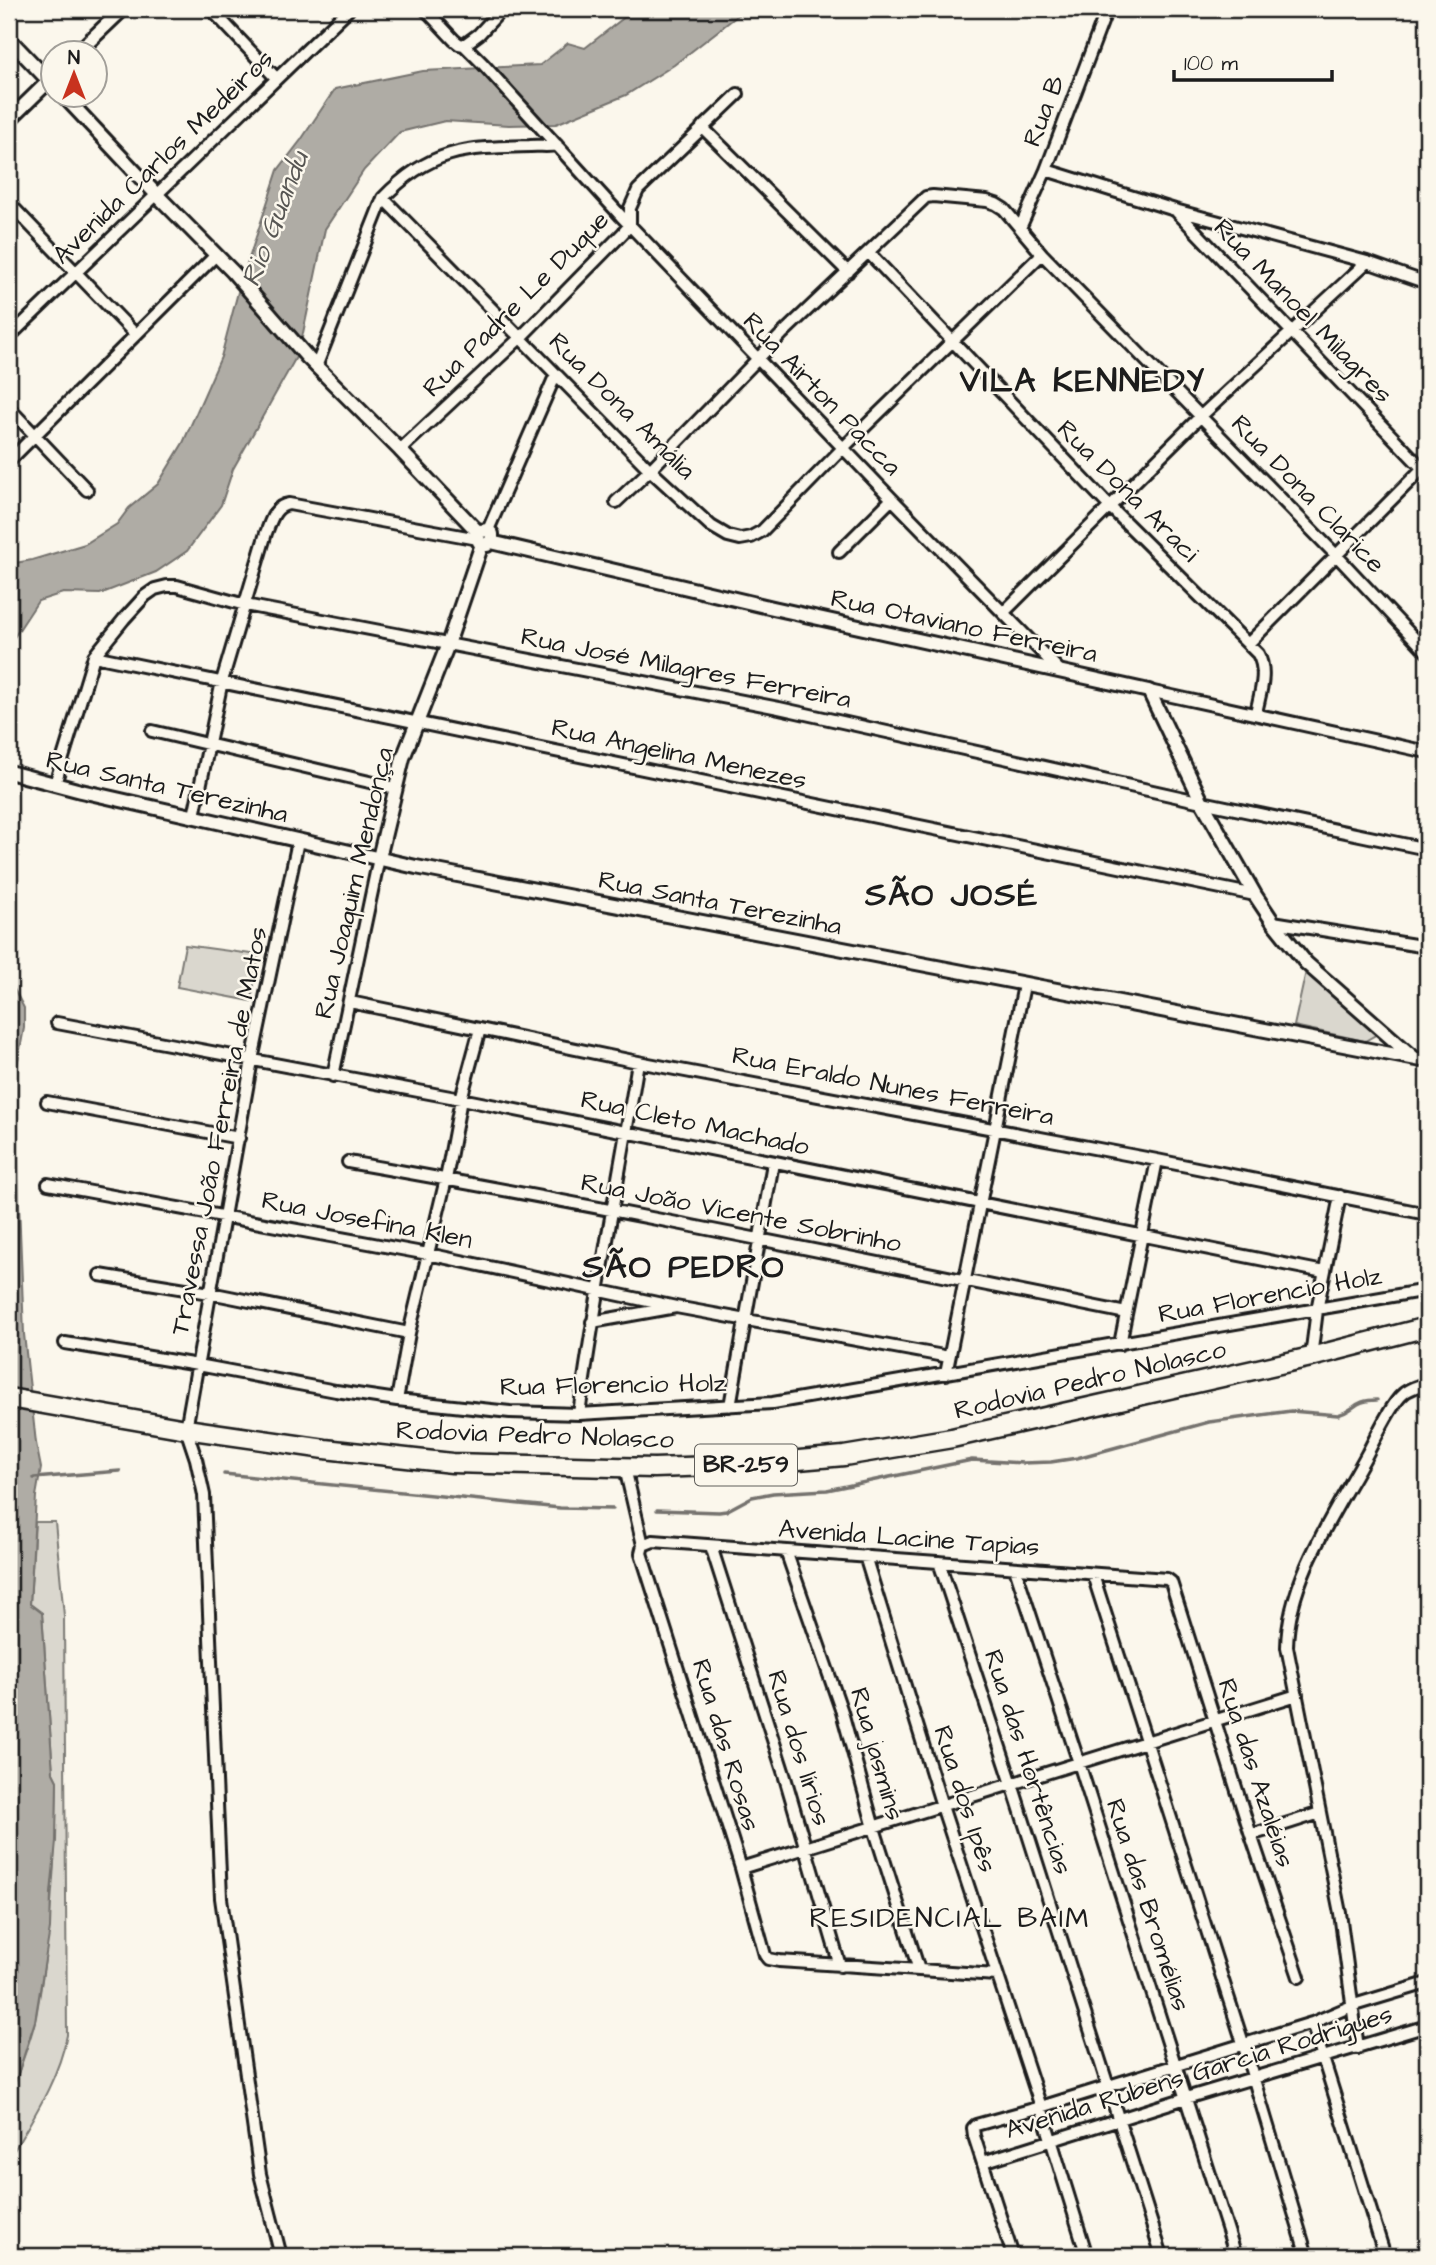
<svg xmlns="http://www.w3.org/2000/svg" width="1436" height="2265" font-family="'Architects Daughter',sans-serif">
<rect width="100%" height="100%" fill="#fbf7ec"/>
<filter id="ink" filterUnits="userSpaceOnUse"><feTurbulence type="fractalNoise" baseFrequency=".0143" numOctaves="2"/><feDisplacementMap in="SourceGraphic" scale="14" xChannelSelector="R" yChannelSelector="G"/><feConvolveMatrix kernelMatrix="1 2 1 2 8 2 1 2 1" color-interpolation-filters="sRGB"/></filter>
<g filter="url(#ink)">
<path fill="#dad7ce" stroke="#7b7a75" stroke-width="2" d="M185 945 259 955 251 1001 177 987Z
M1306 971 1379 1033 1365 1041 1294 1026Z
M35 1522H55L64 1616 67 2035C58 2081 32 2119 9 2159 9 2140 5 2117 10 2099 17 2072 30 2045 36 2017 50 1939 56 1860 57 1781L53 1773 42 1613 30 1604Z"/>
<path fill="#afaca5" stroke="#74726e" stroke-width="2" d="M635 9H746L674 65 626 95 556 124 509 125 445 121 400 132 364 170 325 229 299 352 233 469 221 505 187 551 156 572 100 594 63 593 38 601 9 645V564L32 560 85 544 117 524 129 508 158 484 183 443 221 357 238 292 278 170 301 140 335 89 423 71 540 65 568 43 585 48Z
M9 971 14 989 24 1008V1028L16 1071 19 1204 24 1334 36 1443 41 1468 36 1496 30 1604 42 1613 53 1773 57 1781 56 1841 51 1893 50 1929 35 2021 9 2102Z"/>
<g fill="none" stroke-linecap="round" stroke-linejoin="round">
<path stroke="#74726e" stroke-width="3.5" d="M224 1474 560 1508 613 1509
M34 1478 120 1471
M657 1510 719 1512 726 1511 752 1497 773 1493 827 1490 972 1460 1023 1463 1051 1462 1077 1458 1209 1422 1291 1411 1338 1415C1356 1410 1354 1400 1377 1400"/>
<defs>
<path id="minor" d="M211 9 276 78
M425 9 454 40 459 44 464 45 483 64 621 216 892 499 1059 670
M464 45 479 34 502 9
M702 127 848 272
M1046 170 1175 210 1367 262 1427 283
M383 198 650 470 711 526 728 536 740 539 751 537 762 531 843 448 1042 254
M9 203 135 334
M1177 212 1427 473
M1020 228 1046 170 1107 9
M869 253 1111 508 1258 654C1268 672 1260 693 1256 713
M9 337 349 9
M316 367 383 198C430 149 464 148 530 146 539 145 548 147 557 145
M9 408 87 490
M400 450 521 337 623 233 630 225V208L638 190 738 94
M9 461 216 255
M616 502 650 470 782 334 926 197 933 196 987 201 996 204 1004 209 1042 254 1337 556 1427 652
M488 530 556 374
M839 552 892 499
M1004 612 1201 416 1367 262
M1248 644 1426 465
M94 656 1255 895
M1149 691 1427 752
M152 731 395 788
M55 784 94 656 124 619 145 596 155 589 167 586H177L245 605 779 708 1202 802 1427 849
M194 816 222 681 266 533C271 521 274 506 289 504L478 539
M1273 922 1427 947
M350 1002 638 1062 1157 1160 1427 1214
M57 1023 461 1099 1324 1272
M333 1076 379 858
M47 1102 239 1138
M348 1162C608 1207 867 1261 1126 1313
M48 1184 428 1254 676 1307
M100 1275 210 1293 409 1333
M592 1322 676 1307 949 1357
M65 1343 198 1365 336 1391 397 1400 510 1412 579 1414 773 1403 1427 1290
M1120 1344 1157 1160
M1311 1357 1317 1310 1340 1196
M946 1374 1024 985
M397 1400 409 1333 446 1179 461 1099 480 1029
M730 1406 773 1163
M579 1414C595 1296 619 1179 638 1062
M625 1468 643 1545 641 1553 741 1868 765 1955 768 1959 779 1961 997 1975
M643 1545 653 1541 1167 1579 1171 1582 1251 1835 1299 1977
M711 1546 784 1774 840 1966
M786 1551 842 1712 874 1828 919 1970
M865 1556 942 1806 1041 2107 1087 2256
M939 1562 1012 1784 1162 2256
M1015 1568 1079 1763 1236 2256
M1093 1575 1243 2043 1307 2256
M1251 1835 1320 1813
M741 1868 1297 1695
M1312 2023 1385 2256
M1358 2048 1340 1913 1287 1647C1288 1579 1335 1513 1367 1454 1375 1439 1391 1404 1403 1394 1409 1388 1419 1386 1427 1383
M983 2162 1186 2098 1427 2026
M281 2256 260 2174 221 1898 204 1495 196 1459 186 1429 252 1060 298 841
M1013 2256 974 2136 973 2128 976 2125 1041 2107 1312 2023 1354 2005 1427 1983"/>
<path id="tertiary" d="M9 39 52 84
M78 52 123 9
M62 94 156 194 233 272 308 358 400 450 479 533
M9 120 52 78
M491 542 773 608 1149 691 1202 802 1255 895 1273 922 1306 963 1414 1058
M9 772 81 791 416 867 1427 1061
M379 858 403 758 448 644 482 544 479 542 478 535 480 531 488 530 492 534V539L487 545 482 544"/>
<path id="trunk" d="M9 1398 186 1429 325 1449 452 1463 654 1468 743 1465 844 1456 952 1438 1311 1357 1427 1327"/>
</defs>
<use href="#minor" stroke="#1c1c1c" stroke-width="16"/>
<use href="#tertiary" stroke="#1c1c1c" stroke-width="18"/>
<use href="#trunk" stroke="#1c1c1c" stroke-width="23"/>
<use href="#minor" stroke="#fbf7ec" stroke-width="10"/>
<use href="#tertiary" stroke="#fbf7ec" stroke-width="12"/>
<use href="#trunk" stroke="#fbf7ec" stroke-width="18"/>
</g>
</g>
<g text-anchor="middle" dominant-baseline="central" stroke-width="5" stroke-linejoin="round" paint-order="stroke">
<rect fill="#fbf7ec" stroke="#5f5e5a" stroke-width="2" x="695" y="1444.5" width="102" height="41" rx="5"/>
<g font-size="24" font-weight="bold" fill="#1c1c1c">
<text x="746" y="1465">BR-259</text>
</g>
<g font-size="26" fill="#1c1c1c" stroke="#fbf7ec">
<text transform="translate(1044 111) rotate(-69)">Rua B</text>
<text transform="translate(163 157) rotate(-44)">Avenida Carlos Medeiros</text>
<text transform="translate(516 304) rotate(-45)">Rua Padre Le Duque</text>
<text transform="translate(1303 311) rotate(46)">Rua Manoel Milagres</text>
<text transform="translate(822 394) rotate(46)">Rua Airton Pacca</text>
<text transform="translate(622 406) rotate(45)">Rua Dona Amália</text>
<text transform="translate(1128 491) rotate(45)">Rua Dona Araci</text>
<text transform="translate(1308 494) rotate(46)">Rua Dona Clarice</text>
<text transform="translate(964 626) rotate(12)">Rua Otaviano Ferreira</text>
<text transform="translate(686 668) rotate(11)">Rua José Milagres Ferreira</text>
<text transform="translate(679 754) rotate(12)">Rua Angelina Menezes</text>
<text transform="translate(167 787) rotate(13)">Rua Santa Terezinha</text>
<text transform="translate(354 883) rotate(-77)">Rua Joaquim Mendonça</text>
<text transform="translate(720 903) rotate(11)">Rua Santa Terezinha</text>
<text transform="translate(893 1086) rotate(11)">Rua Eraldo Nunes Ferreira</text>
<text transform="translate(695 1123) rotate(12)">Rua Cleto Machado</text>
<text transform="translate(219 1131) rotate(-79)">Travessa João Ferreira de Matos</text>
<text transform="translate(741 1213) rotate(11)">Rua João Vicente Sobrinho</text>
<text transform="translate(367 1220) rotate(11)">Rua Josefina Klen</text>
<text transform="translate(1270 1295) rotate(-10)">Rua Florencio Holz</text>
<text transform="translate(1090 1380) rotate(-13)">Rodovia Pedro Nolasco</text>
<text transform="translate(613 1385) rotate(-1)">Rua Florencio Holz</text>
<text transform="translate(535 1435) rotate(2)">Rodovia Pedro Nolasco</text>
<text transform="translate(909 1538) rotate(4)">Avenida Lacine Tapias</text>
<text transform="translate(726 1745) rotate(73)">Rua das Rosas</text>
<text transform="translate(799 1748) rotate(73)">Rua dos lírios</text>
<text transform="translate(877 1754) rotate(74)">Rua jasmins</text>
<text transform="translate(1028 1762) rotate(72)">Rua das Hortências</text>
<text transform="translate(1256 1773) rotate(72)">Rua das Azaléias</text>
<text transform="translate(965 1799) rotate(72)">Rua dos Ipês</text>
<text transform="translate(1148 1905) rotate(72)">Rua das Bromélias</text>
<text transform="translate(1199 2072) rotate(-17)">Avenida Rubens Garcia Rodrigues</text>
</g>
<g font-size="28" font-style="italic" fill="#575653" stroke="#fbf7ec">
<text transform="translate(275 219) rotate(-69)">Rio Guandu</text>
</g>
<g font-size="28" letter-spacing="2" fill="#1c1c1c" stroke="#fbf7ec">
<text x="950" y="1918">RESIDENCIAL BAIM</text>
</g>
<g font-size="33" font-weight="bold" letter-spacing="2" fill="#1c1c1c" stroke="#fbf7ec">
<text x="1083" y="381">VILA KENNEDY</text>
<text x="952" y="895">SÃO JOSÉ</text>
<text x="684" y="1267">SÃO PEDRO</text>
</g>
</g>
<rect width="1436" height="2265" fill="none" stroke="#fbf7ec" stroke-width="35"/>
<rect x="18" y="18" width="1401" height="2230" fill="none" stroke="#1c1c1c" stroke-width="2.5" filter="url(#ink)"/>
<g transform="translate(74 74)"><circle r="33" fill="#fbf7ec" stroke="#a29f99" stroke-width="2"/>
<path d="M0-5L12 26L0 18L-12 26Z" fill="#c8321e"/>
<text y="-10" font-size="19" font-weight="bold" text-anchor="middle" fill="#1c1c1c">N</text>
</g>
<path d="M1174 70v10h158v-10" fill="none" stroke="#1c1c1c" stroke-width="3.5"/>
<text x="1184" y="70" font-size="21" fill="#1c1c1c" stroke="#fbf7ec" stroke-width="5" paint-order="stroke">100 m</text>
</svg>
